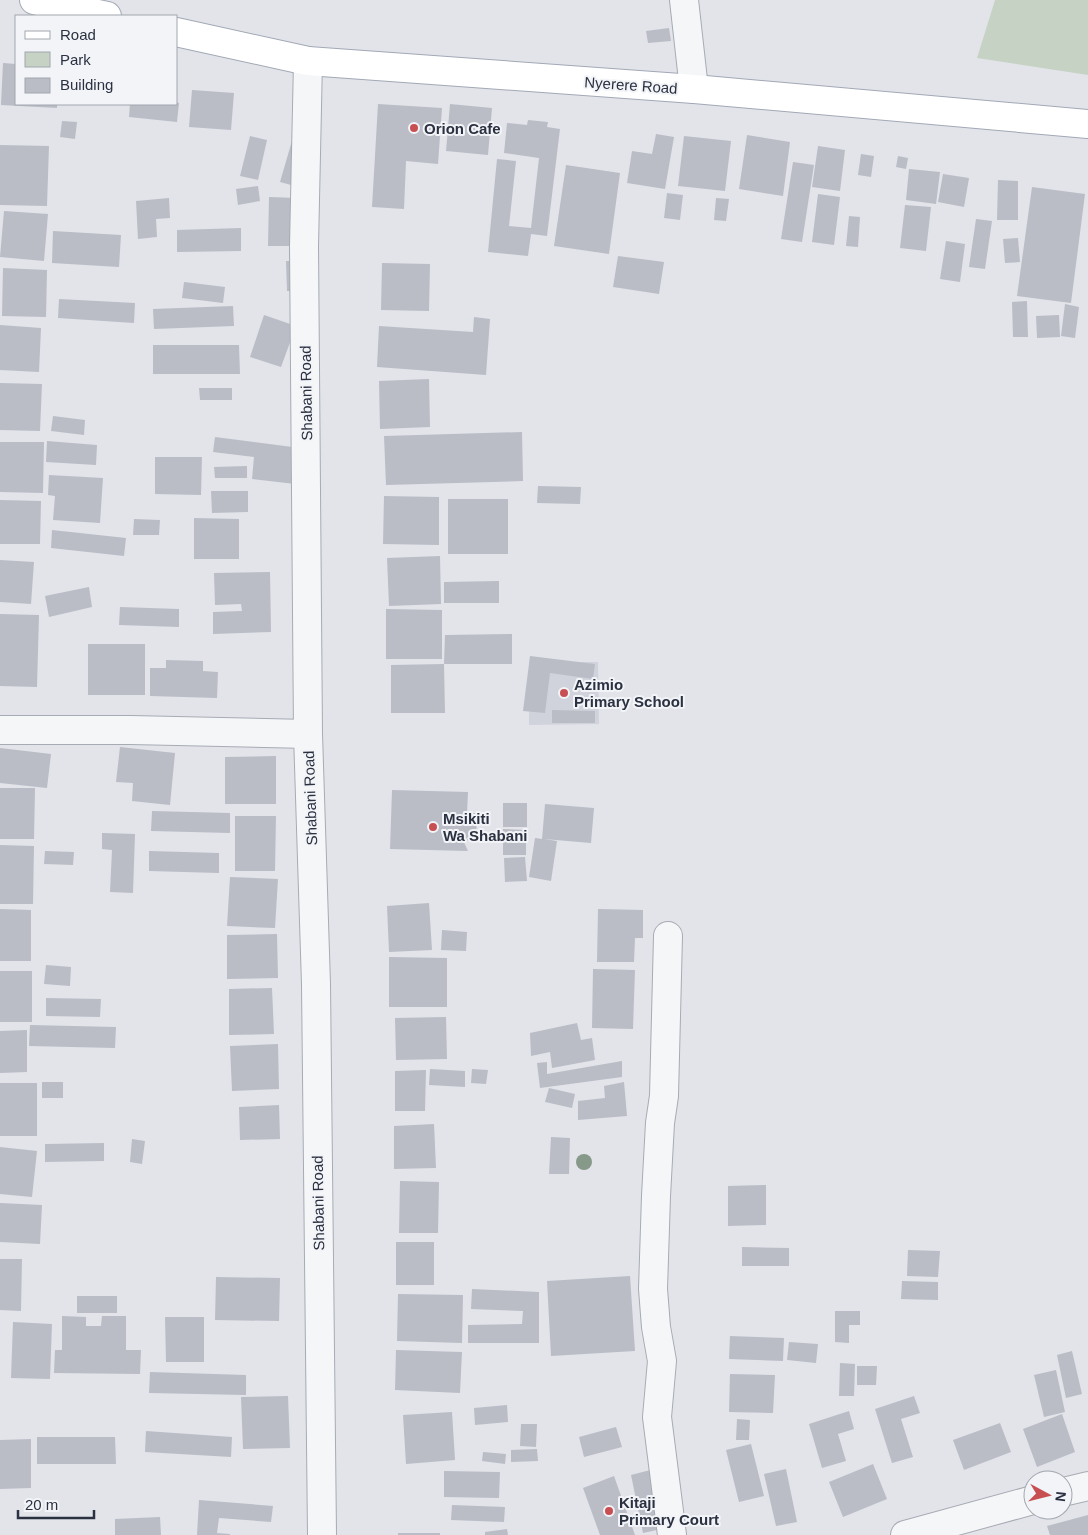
<svg xmlns="http://www.w3.org/2000/svg" width="1088" height="1535" font-family="Arial,sans-serif">
<rect width="100%" height="100%" fill="#e2e4ea"/>
<path fill="#d1d3dc" d="M529 662H598L599 724 529 725Z"/>
<path fill="#c6d3c4" d="M995 0H1088V75L977 58Z"/>
<path fill="#babdc6" d="M669 28 671 41 648 43 646 31Z
M3 63 16 64V104H57V108L1 105Z
M192 90 234 93 231 130 189 127Z
M176 102 179 103 177 122 129 117 130 104H176Z
M378 104 442 108 438 164 406 161 404 209 372 207Z
M450 104 492 108 488 155 446 151Z
M528 120 548 122 547 127 560 129 547 236 531 234 528 256 488 252 497 159 516 161 509 226 531 228 539 158 504 153 507 123 527 125Z
M62 121 77 122 75 139 60 137Z
M296 127 302 188 280 182Z
M656 134 674 137 665 189 627 183 632 151 652 154Z
M747 135 790 142 783 196 739 189Z
M250 136 267 140 258 180 240 176Z
M684 136 731 141 725 191 678 186Z
M0 145 49 146 47 206 0 205Z
M818 146 845 150 840 191 812 187Z
M861 154 874 156 871 177 858 175Z
M898 156 908 158 906 169 896 167Z
M793 162 814 165 802 242 781 239Z
M566 165 620 173 609 254 554 246Z
M909 169 940 172 936 204 906 200Z
M943 174 969 178 964 207 938 202Z
M998 180 1018 181V220H997Z
M258 186 260 201 238 205 236 189Z
M1032 187 1085 194 1071 303 1017 296Z
M667 193 683 195 680 220 664 218Z
M818 194 840 197 834 245 812 242Z
M269 197 298 198 297 246H268Z
M169 198 170 218 156 219 157 237 138 239 136 201Z
M716 198 729 199 726 221 714 220Z
M905 205 931 207 926 251 900 248Z
M4 211 48 214 44 261 0 257Z
M849 216 860 217 858 247 846 246Z
M976 219 992 221 985 269 969 267Z
M241 228V251L177 252V230Z
M53 231 121 235 119 267 52 263Z
M1018 238 1020 262 1005 263 1003 239Z
M946 241 965 244 960 282 940 279Z
M618 256 664 262 659 294 613 287Z
M286 261H308V291H287Z
M382 263 430 264 429 311 381 310Z
M3 268 47 270 46 317 2 316Z
M184 282 225 287 223 303 182 298Z
M59 299 135 303 134 323 58 318Z
M1027 301 1028 337H1013L1012 302Z
M1065 304 1079 307 1075 338 1061 336Z
M233 306 234 326 154 329 153 309Z
M264 315 296 326 281 367 250 357Z
M1059 315 1060 337 1037 338 1036 316Z
M474 317 490 319 486 375 377 367 379 326 473 332Z
M0 325 41 328 39 372 0 370Z
M153 345H239L240 374H153Z
M429 379 430 427 380 429 379 381Z
M0 383 42 384 40 431 0 430Z
M199 388H232V400H200Z
M53 416 85 420 84 435 51 431Z
M522 432 523 481 386 485 384 436Z
M215 437 300 448 295 484 252 479 254 457 213 452Z
M47 441 97 445 96 465 46 462Z
M0 442H44L43 493 0 492Z
M155 457H202L201 495 155 494Z
M247 466V478H215L214 467Z
M49 475 103 478 100 523 53 520 55 496 48 495Z
M538 486 581 487 580 504 537 503Z
M211 491H248V512L212 513Z
M384 496 439 497V545L383 544Z
M448 499H508V554H448Z
M0 500 41 501 40 544H0Z
M194 518 239 519V559H194Z
M134 519 160 520 159 535H133Z
M52 530 126 538 124 556 51 548Z
M440 556 441 604 389 606 387 558Z
M0 560 34 562 31 604 0 602Z
M270 572 271 632 213 634V612L242 611 241 604 215 605 214 573Z
M499 581V603H444V582Z
M89 587 92 607 49 617 45 596Z
M120 607 179 609V627L119 625Z
M386 609 442 610V659H386Z
M0 614 39 615 37 687 0 686Z
M512 634V664H444L445 635Z
M88 644H145V695H88Z
M530 656 595 664 593 679 550 673 545 713 523 711Z
M166 660 203 661V671L218 672 217 698 150 696V668H166Z
M444 664 445 713H391V665Z
M552 710 595 711V723H552Z
M120 747 175 753 170 805 132 801 133 783 116 782Z
M0 748 51 754 47 788 0 783Z
M276 756V804H225V757Z
M0 788H35L34 839H0Z
M392 790 468 792 467 813H477L476 841 463 840 468 851 390 849Z
M503 803H527V827H503Z
M545 804 594 808 591 843 544 839 557 841 551 881 529 877 535 838 542 839Z
M152 811 230 813V833L151 831Z
M235 816H276L275 871H235Z
M503 829 526 830V855H503Z
M102 833 135 834 133 893 110 892 112 850 102 849Z
M0 845 34 846 33 904H0Z
M45 851 74 852 73 865 44 864Z
M149 851 219 853V873L149 871Z
M525 857 527 881 505 882 504 858Z
M230 877 278 879 275 928 227 926Z
M429 903 432 950 389 952 387 906Z
M0 909 31 910V961H0Z
M598 909 643 910V938H635L634 962H597Z
M442 930 467 932 466 951 441 950Z
M277 934 278 978 227 979V935Z
M389 957 447 958V1007H389Z
M46 965 71 967 70 986 44 984Z
M593 969 635 970 633 1029 592 1028Z
M0 971H32V1022H0Z
M272 988 274 1034 229 1035V989Z
M46 998 101 999 100 1017 46 1016Z
M446 1017 447 1059 396 1060 395 1018Z
M577 1023 581 1040 592 1038 595 1060 552 1068 550 1052 531 1056 530 1033Z
M30 1025 116 1027 115 1048 29 1046Z
M27 1030V1072L0 1073V1031Z
M278 1044 279 1089 232 1091 230 1046Z
M622 1061V1077L540 1088 537 1063 547 1062V1074Z
M430 1069 465 1071V1087L429 1085Z
M472 1069 488 1070 486 1084 471 1083Z
M426 1070 425 1111H395V1071Z
M42 1082H63V1098H42Z
M624 1082 627 1116 578 1120V1101L605 1098 604 1086Z
M0 1083H37V1136H0Z
M549 1088 575 1094 572 1108 545 1102Z
M279 1105 280 1139 240 1140 239 1107Z
M434 1124 436 1168 394 1169V1126Z
M551 1137 570 1138 569 1174H549Z
M132 1139 145 1141 142 1164 130 1162Z
M104 1143V1161L45 1162V1144Z
M0 1147 37 1151 32 1197 0 1194Z
M400 1181 439 1182 438 1233H399Z
M766 1185V1225L728 1226V1186Z
M0 1203 42 1205 40 1244 0 1242Z
M396 1242H434V1285H396Z
M742 1247 789 1248V1266H742Z
M908 1250 940 1251 938 1277 907 1276Z
M0 1259H22L21 1311 0 1310Z
M630 1276 635 1351 551 1356 547 1281Z
M216 1277 280 1278 279 1321 215 1320Z
M902 1281 938 1282V1300L901 1299Z
M472 1289 539 1292V1343H468V1325L522 1324 523 1311 471 1309Z
M398 1294 463 1295 462 1343 397 1341Z
M77 1296H117V1313H77Z
M835 1311H860V1325H849V1343L835 1342Z
M62 1316 86 1317V1326H101L102 1316H126V1350H141L140 1374 54 1373 55 1350H62Z
M165 1317H204V1362H166Z
M13 1322 52 1324 50 1379 11 1378Z
M730 1336 784 1338 783 1361 729 1359Z
M789 1342 818 1344 816 1363 787 1360Z
M396 1350 462 1352 460 1393 395 1390Z
M1072 1351 1082 1394 1066 1398 1057 1355Z
M840 1363 855 1364 854 1396H839Z
M857 1366H877L876 1385H857Z
M1056 1370 1065 1412 1044 1417 1034 1375Z
M150 1372 246 1375V1395L149 1393Z
M730 1374 775 1375 773 1413 729 1412Z
M288 1396 290 1448 243 1449 241 1397Z
M914 1396 920 1413 901 1419 913 1457 892 1463 875 1409Z
M507 1405 508 1422 475 1425 474 1408Z
M849 1411 854 1429 838 1434 846 1461 822 1468 809 1424Z
M452 1412 455 1460 406 1464 403 1415Z
M1062 1414 1075 1452 1037 1467 1023 1429Z
M737 1419 750 1420 749 1440H736Z
M1000 1423 1011 1452 964 1470 953 1440Z
M521 1424H537L536 1447 520 1446Z
M616 1427 622 1447 584 1457 579 1437Z
M146 1431 232 1437 231 1457 145 1452Z
M37 1437H115L116 1464H37Z
M31 1439V1488L0 1489V1440Z
M751 1444 764 1496 739 1502 726 1450Z
M537 1449 538 1461 511 1462V1450Z
M483 1452 506 1454 505 1464 482 1461Z
M873 1464 887 1499 843 1517 829 1482Z
M658 1468 671 1527 643 1533 631 1475Z
M786 1469 797 1522 776 1526 764 1474Z
M444 1471 500 1472 499 1498 444 1497Z
M614 1476 635 1535H600L583 1488Z
M199 1500 273 1506 271 1522 219 1518 217 1533 230 1534V1535H197Z
M452 1505 505 1507 504 1522 451 1520Z
M1088 1515V1535H1050L1047 1526Z
M160 1517 161 1535H115V1519Z
M507 1529 508 1535H485V1532Z
M398 1533H440V1535H398Z"/>
<g fill="none" stroke-linecap="round" stroke-linejoin="round">
<defs>
<path id="minor" d="M684 0 694 89
M308 61 304 246 308 734 316 984 322 1535
M0 730H131L308 734
M668 936 664 1096 660 1123 656 1196 653 1289 656 1327 662 1361 657 1417 672 1535
M1063 1492 1088 1486
M905 1535 1033 1500"/>
<path id="major" d="M34 0 107 16
M176 32 308 61 694 89 1088 124"/>
</defs>
<use href="#minor" stroke="#a7abb4" stroke-width="30"/>
<use href="#major" stroke="#a2a8b5" stroke-width="30"/>
<use href="#minor" stroke="#f5f6f8" stroke-width="28"/>
<use href="#major" stroke="#fff" stroke-width="28"/>
</g>
<circle fill="#879989" cx="584" cy="1162" r="8"/>
<g fill="#c74f52" stroke="#f2f4f7" stroke-width="2">
<circle cx="414" cy="128" r="5"/>
<circle cx="564" cy="693" r="5"/>
<circle cx="433" cy="827" r="5"/>
<circle cx="609" cy="1511" r="5"/>
</g>
<g text-anchor="middle" dominant-baseline="central" stroke-width="4" stroke-linejoin="round" paint-order="stroke">
<g font-size="15" fill="#2b3141" stroke="#f2f4f7">
<text transform="translate(631 85) rotate(4)">Nyerere Road</text>
<text transform="translate(306 393) rotate(-91)">Shabani Road</text>
<text transform="translate(310 798) rotate(-92)">Shabani Road</text>
<text transform="translate(318 1203) rotate(-91)">Shabani Road</text>
</g>
<g font-size="15" font-weight="bold" fill="#2b3141" stroke="#f2f4f7" text-anchor="start">
<text x="424" y="128">Orion Cafe</text>
<text x="574" y="684">Azimio<tspan x="574" dy="17">Primary School</tspan></text>
<text x="443" y="818">Msikiti<tspan x="443" dy="17">Wa Shabani</tspan></text>
<text x="619" y="1502">Kitaji<tspan x="619" dy="17">Primary Court</tspan></text>
</g>
</g>
<rect x="15" y="15" width="162" height="90" fill="#f2f4f7" stroke="#a2a6ae"/>
<rect x="25" y="31" width="25" height="8" fill="#ffffff" stroke="#a2a6ae"/>
<text x="60" y="40" font-size="15" fill="#2b3141">Road</text>
<rect x="25" y="52" width="25" height="15" fill="#c6d3c4" stroke="#a2a6ae"/>
<text x="60" y="65" font-size="15" fill="#2b3141">Park</text>
<rect x="25" y="78" width="25" height="15" fill="#babdc6" stroke="#a2a6ae"/>
<text x="60" y="90" font-size="15" fill="#2b3141">Building</text>
<g transform="translate(1048 1495) rotate(97)"><circle r="24" fill="#f2f4f7" stroke="#a2a6ae"/>
<path d="M0-4L9 19L0 12L-9 19Z" fill="#c74f52"/>
<text y="-8" font-size="14" font-weight="bold" text-anchor="middle" fill="#2b3141">N</text>
</g>
<path d="M18 1510v8h76v-8" fill="none" stroke="#2b3141" stroke-width="2.5"/>
<text x="25" y="1510" font-size="15" fill="#2b3141" stroke="#f2f4f7" stroke-width="4" paint-order="stroke">20 m</text>
</svg>
